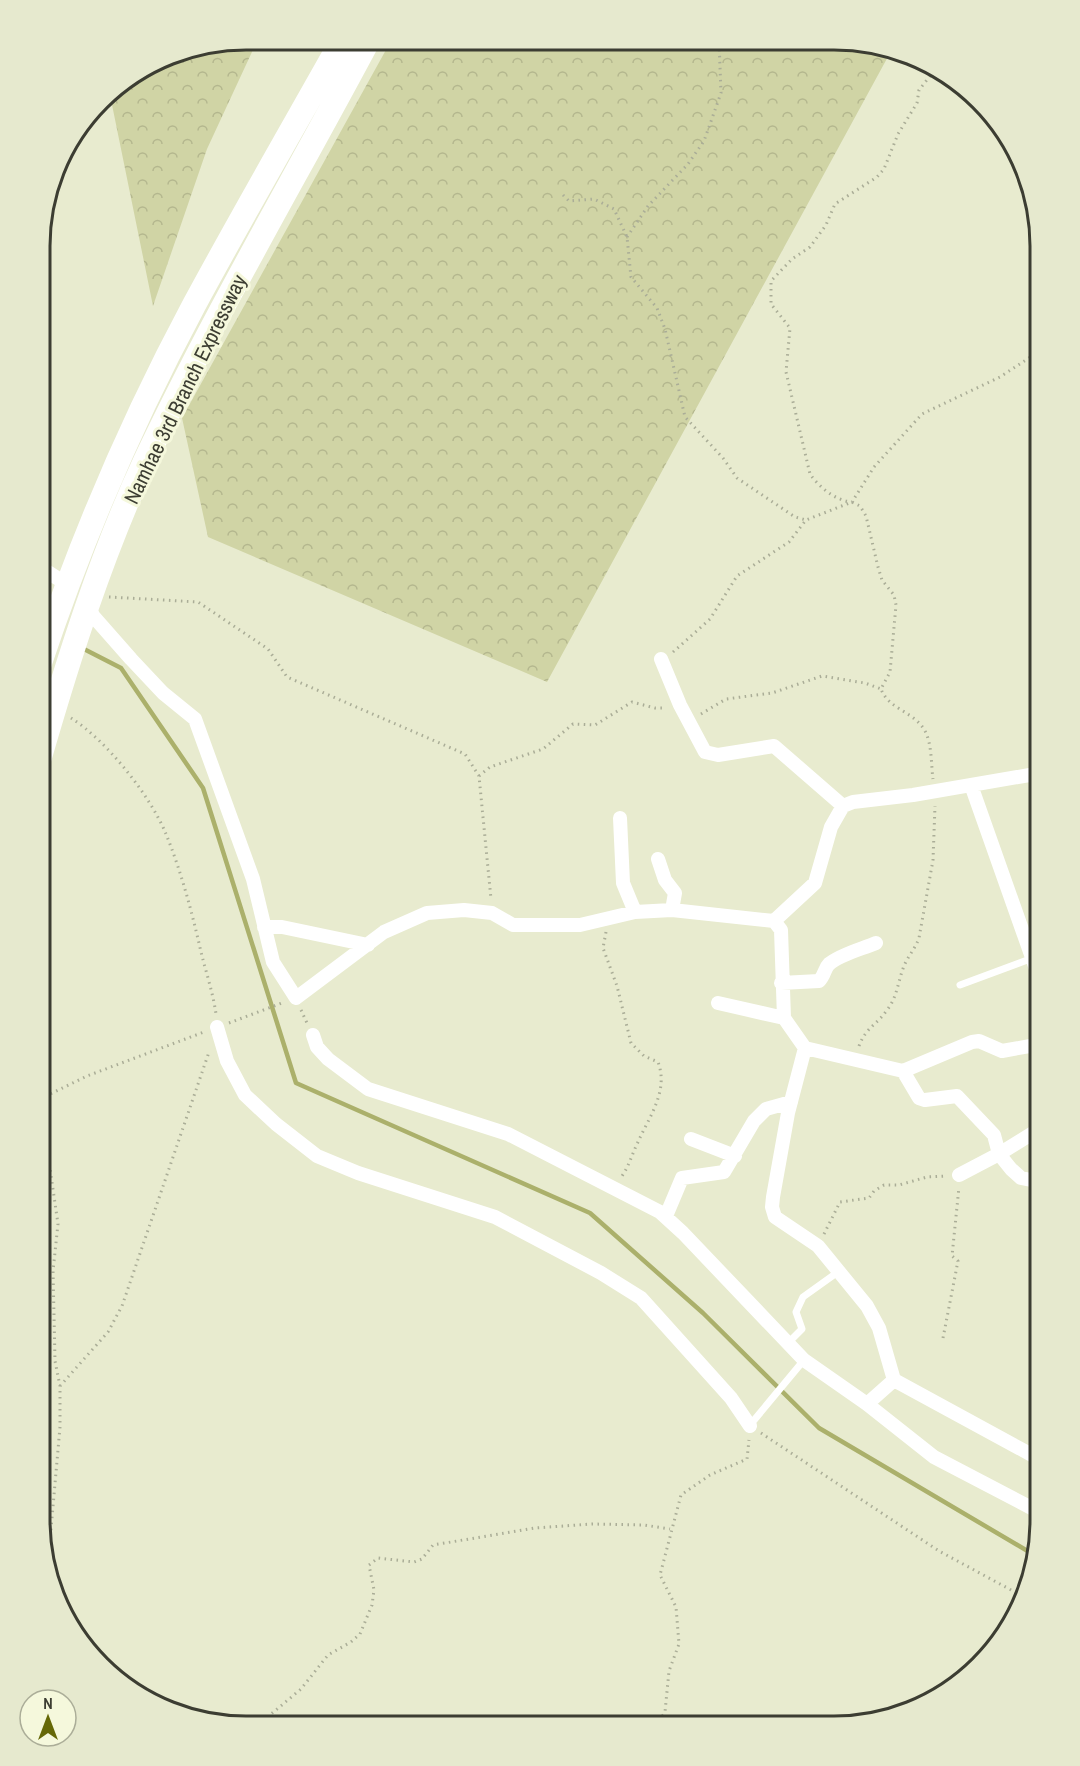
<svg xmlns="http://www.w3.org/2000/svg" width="1080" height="1766" font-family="'Archivo Narrow',sans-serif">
<defs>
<pattern id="forest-crowns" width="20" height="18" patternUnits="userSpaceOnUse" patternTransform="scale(1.5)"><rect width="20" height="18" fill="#d0d4a5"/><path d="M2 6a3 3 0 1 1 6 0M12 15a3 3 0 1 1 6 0" fill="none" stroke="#b4b78e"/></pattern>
</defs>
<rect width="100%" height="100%" fill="#e8ebcf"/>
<path fill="url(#forest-crowns)" d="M246 39H258L207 149 153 306 109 90 167 55Z
M392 39 862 41 890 53 547 682 208 537 182 418Z"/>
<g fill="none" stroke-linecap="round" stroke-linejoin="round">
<path stroke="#abb06b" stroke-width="4.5" d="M80 647 121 668 203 788 296 1083 590 1213 703 1313 819 1428 1036 1556"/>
<path stroke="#aaad97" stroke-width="3" stroke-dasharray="1.5 4.5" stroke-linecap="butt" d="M934 71 919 90 917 103 898 134 884 169 877 177 835 204 826 225 810 247 792 259 771 281V304L790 328 786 372 810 474C819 487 836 501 852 502L874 467 922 414 1000 377 1041 350
M563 195 569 201 594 199 614 209 627 237 631 277 657 308 665 329 685 417 723 458 737 478 795 517 806 520
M627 237 648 206 688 164 704 141 721 93 719 40
M109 597 198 602 268 649 287 677 465 754 479 776 491 899
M673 652 710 619 737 576 789 542 806 520 852 502 860 506 866 516 878 567 882 580 894 595 896 605 890 672 881 689C889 710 914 711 925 731 932 744 931 764 933 779
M701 714 726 699 772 693 822 676 865 683 881 689
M71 718C106 740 150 795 166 834 181 871 192 912 201 952 206 972 213 993 216 1014
M479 776 490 767 543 749 573 724 595 725 632 702 655 708H666
M606 932 603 948 617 986 631 1043 644 1056 658 1062C669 1091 649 1117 638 1142 632 1154 630 1164 622 1176
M301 1010 307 1023
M229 1023 282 1003
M859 1046C866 1027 877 1025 887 1010 897 998 898 981 904 966 908 956 915 949 919 938L933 860 935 806
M40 1099 58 1224 53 1271 55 1361 60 1386V1427L48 1563
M40 1099 87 1076 204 1032
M824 1234 840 1202 869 1198 874 1191 884 1185H899L927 1177 947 1176
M943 1338 958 1261 952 1256 959 1187
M60 1386 108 1332 122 1306 209 1052
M761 1433 939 1551 1024 1597
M258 1725 301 1689 328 1655 351 1642 360 1634 372 1605 374 1590 369 1565 378 1558 414 1562 422 1559 433 1545 535 1528 592 1524 644 1525 670 1529
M656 1726 665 1712 669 1671 679 1644 676 1607 660 1575 681 1495 710 1475 747 1459 749 1440"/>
<path stroke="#fff" stroke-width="7" d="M960 985 1030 959
M788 1343 802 1329 796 1312 803 1297 838 1272
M750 1425 804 1360"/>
<path stroke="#fff" stroke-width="14" d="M40 567 71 587
M87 605 94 617 131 659 163 693 195 719 253 879 273 962 296 998 384 932 427 913 464 910 492 913 513 925H580L635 912 672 910 774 921 815 883 831 827 843 806 853 802 913 795 1041 773
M661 659 680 705 705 752 718 755 774 746 843 806
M971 785 1041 983
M620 818 623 883 635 912
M658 859 665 880 675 893 672 910
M774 921 781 930 784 1018 805 1048 788 1113 773 1197 772 1207 775 1217 818 1246 867 1306 879 1328 894 1380 1041 1460
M264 927H282L368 945
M781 983 819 981C825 975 824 969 829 964 841 954 862 949 876 943
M718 1003 784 1018
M217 1027 227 1061 245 1095 276 1124 317 1156 358 1173 495 1217 601 1273 641 1298 731 1398 750 1426
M313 1035 317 1047 328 1059 368 1089 508 1134 660 1212 683 1233 804 1360 867 1404 894 1380
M805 1048 903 1071 972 1042 979 1041 1002 1051 1041 1044
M903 1071 919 1098 925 1100 957 1096 994 1135 999 1154 1011 1169 1021 1178 1041 1182
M691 1139 735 1156
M959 1175 999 1154 1041 1128
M666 1216 682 1178 724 1172 754 1121 766 1109 791 1102
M867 1404 934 1457 1041 1513"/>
<path stroke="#fff" stroke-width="24" d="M40 663C81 540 133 419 194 305 242 216 293 128 343 39
M40 757C69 657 101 556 145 461 213 317 294 180 369 39"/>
</g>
<g text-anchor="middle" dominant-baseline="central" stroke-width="6" stroke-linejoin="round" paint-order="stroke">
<g font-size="21" fill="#3c3d32" stroke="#f5f8dc">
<text transform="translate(185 389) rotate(-64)">Namhae 3rd Branch Expressway</text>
</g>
</g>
<path d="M0 0H1080V1766H0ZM246 50H834A196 196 0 0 1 1030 246V1520A196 196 0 0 1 834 1716H246A196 196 0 0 1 50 1520V246A196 196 0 0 1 246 50Z" fill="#e6e9ce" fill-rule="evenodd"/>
<path fill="none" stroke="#3c3d32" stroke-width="3" d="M246 50H834A196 196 0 0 1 1030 246V1520A196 196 0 0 1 834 1716H246A196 196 0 0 1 50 1520V246A196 196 0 0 1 246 50Z"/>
<g transform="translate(48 1718)"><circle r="28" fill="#f5f8dc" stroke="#abad98" stroke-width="1.5"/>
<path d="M0-4.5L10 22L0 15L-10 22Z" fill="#656807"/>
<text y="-9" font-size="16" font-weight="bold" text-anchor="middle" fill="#3c3d32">N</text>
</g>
</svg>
